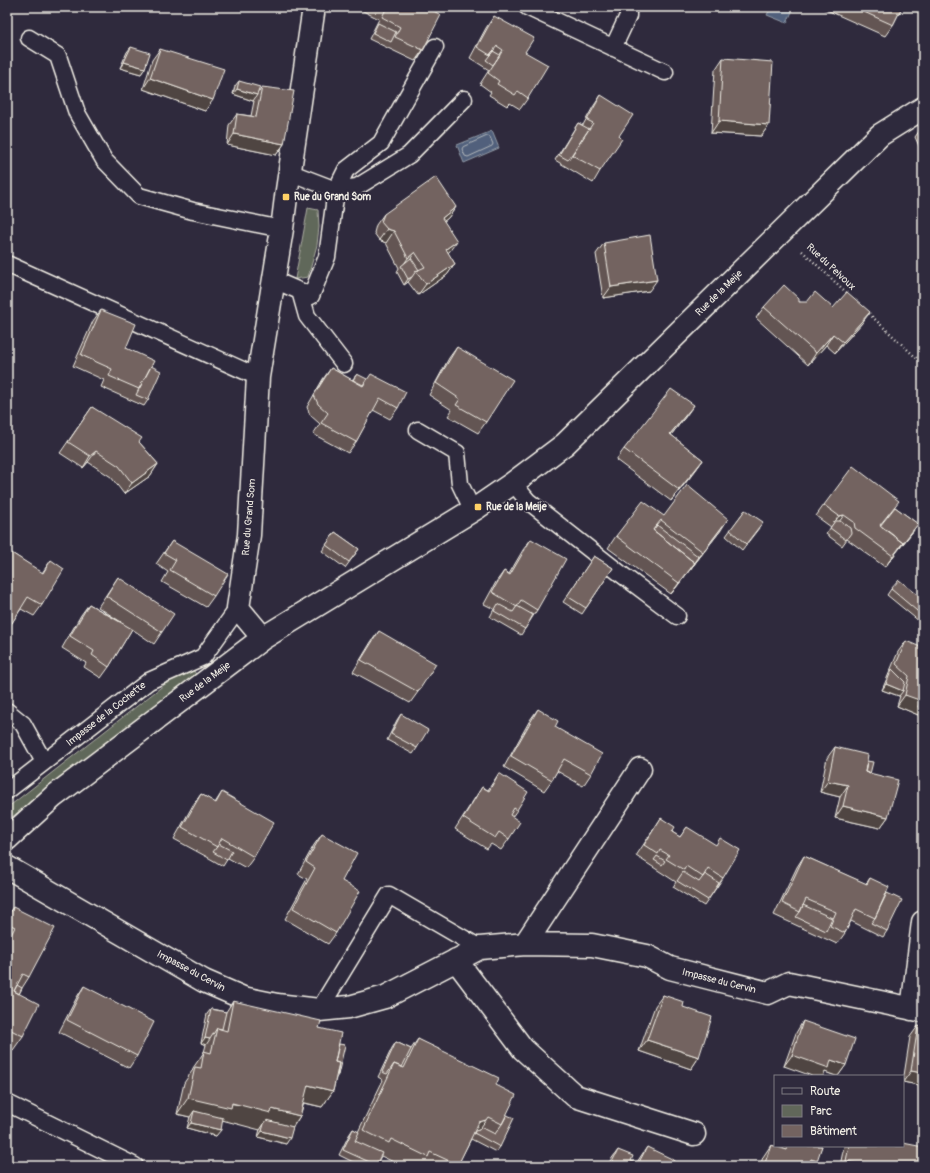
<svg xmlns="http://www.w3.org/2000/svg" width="930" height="1173" font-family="Pangolin,sans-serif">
<rect width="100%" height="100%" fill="#2f2a3d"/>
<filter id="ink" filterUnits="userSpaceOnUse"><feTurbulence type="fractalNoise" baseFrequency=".025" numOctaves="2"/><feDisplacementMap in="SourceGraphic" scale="8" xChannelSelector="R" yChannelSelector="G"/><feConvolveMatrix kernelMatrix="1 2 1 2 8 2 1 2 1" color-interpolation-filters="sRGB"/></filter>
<g filter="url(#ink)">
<path fill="#61675a" stroke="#aaaca1" d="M308 208 318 210 319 227 317 245 308 277 295 279Z
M194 671 200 681 166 699 94 752 7 821V808L169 681 183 673Z"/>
<path fill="#51617b" stroke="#929ba7" d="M771 7H794L787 23 767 15Z
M492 131 499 148 464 163 457 145Z"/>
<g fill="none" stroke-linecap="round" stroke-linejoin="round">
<path stroke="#b3b7bc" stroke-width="1" d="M488 136 490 137 493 144 492 146 468 157 465 156 462 149 463 147Z"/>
<defs>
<path id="lane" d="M527 7 665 72
M29 38 58 56 77 113 104 160 139 196 193 211 282 229
M435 47 381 143 346 170 336 190 357 187 409 155 464 99
M613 48 628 16V7
M7 264 258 377
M274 280 311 296 327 257 336 190 289 172
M300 291 307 316 344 364
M418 430 457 453 460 484 473 511
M513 483 528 501 621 574 677 616
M7 711 23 724 44 762
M7 791 149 681 203 657 238 608
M319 1010 389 895 480 948
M7 1103 135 1166"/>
<path id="street" d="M263 638 238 608 249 535 258 377 282 229 286 197 314 7
M7 839 53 797 263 638 478 507 513 483 565 444 880 135 923 108
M7 867 204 981 243 998 277 1005 319 1010 349 1007 385 997 480 948 525 944 592 945 647 956 670 968 768 993 789 983 923 1011
M525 944 640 769
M456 960 523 1049 575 1096 694 1134
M912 1009 923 922"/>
</defs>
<use href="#lane" stroke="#f4f1e8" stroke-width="19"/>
<use href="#street" stroke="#f4f1e8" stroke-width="25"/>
<path stroke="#f4f1e8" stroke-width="2.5" stroke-dasharray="1 3" stroke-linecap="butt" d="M802 251 848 294
M866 311 923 364"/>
<use href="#lane" stroke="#2f2a3d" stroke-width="16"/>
<use href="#street" stroke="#2f2a3d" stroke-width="22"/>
</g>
<path fill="#635553" stroke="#f4f1e8" d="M362 7H428L423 50 415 61 369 39 379 19 361 10Z
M820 7H902L893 25 885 36Z
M494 16 525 52 528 98 520 109 510 103 507 106 489 95 491 92 480 84 489 70 470 58 486 28Z
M131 47 145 68 141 74 120 68 127 52Z
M160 49 205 111 143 89 152 60Z
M723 58 769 125 761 136 711 133 715 70Z
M239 81 259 92 262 87 284 144 276 155 227 145 229 125 237 114 251 116 254 101H253L233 94 235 86Z
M601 95 619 136 600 171 593 183 555 160 578 123 583 125 593 107Z
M923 119V144L919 146 915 137 920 130 919 125Z
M456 207 448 218 444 221 449 252 448 253 455 264 447 275 418 295 408 282 404 285 397 272 399 268 386 243 379 240 374 233 376 225 384 214Z
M604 243 649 291 603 298 596 254Z
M799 302 833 308 862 323 835 353 826 345 808 365 756 318 764 307Z
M101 310 126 348 151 366 148 400 144 406 101 387 104 380 73 366 93 321Z
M457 347 486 422 478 433 448 416 452 410 429 395 449 358Z
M331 368 352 380 357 374 398 408 390 419 373 410 356 442 348 453 313 434 320 424 310 415 307 407 323 379Z
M92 407 139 442 158 464 150 476 124 494 111 477 88 462 83 468 60 453Z
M686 416 671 435 703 460 695 471 671 501 616 460 624 449Z
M824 505 895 507 918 524 885 567 847 539 842 546 826 534 831 527 816 516Z
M745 510 759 528 742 550 726 536Z
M664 516 721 530 671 594 608 548 616 536Z
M335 532 359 549 345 568 322 551Z
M531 539 537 610 521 635 490 617 494 609 484 604 496 582 504 571 509 574 523 550Z
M172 541 214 596 206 607 162 582 168 572 156 564Z
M7 550 42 573 51 560 42 605 34 616 21 609 7 630Z
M594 556 613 568 582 614 563 602Z
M118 577 162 632 154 644 132 629 109 667 101 678 84 667 86 663 62 648 81 615 89 604 121 622 98 607Z
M891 589 923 599V619L920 622 887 595Z
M379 631 418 692 410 703 353 672 371 642Z
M906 641 923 717 897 706 900 696H899L882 690 898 652Z
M538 709 555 727 591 774 583 786 557 771 552 780 544 791 504 767 530 720Z
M401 714 417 748 413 754 387 740 397 720Z
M835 747 867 761 870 774 888 817 880 828 835 818 840 797 820 792 827 758Z
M499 773 517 810 512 817 509 839 501 850 491 844 487 849 455 829 482 787 488 790Z
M222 792 254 857 246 868 228 858 223 866 209 858 174 839 193 805 201 794 215 803Z
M661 818 672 832 680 837 687 827 723 878 704 906 673 887 676 882 636 856Z
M322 834 342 881 336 933 328 944 285 919 307 879 298 874 314 845Z
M804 856 866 884 870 878 887 893V931L883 937 851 921 845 933 837 944 774 915 797 867Z
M13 907 29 977 22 988 19 994 23 1036 11 1053 7 1050V916Z
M84 986 137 1056 129 1068 59 1032 77 997Z
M663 995 683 1007 699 1057 691 1069 639 1051 655 1006Z
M233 1001 319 1028 339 1044 338 1075 336 1078 333 1091 322 1107 304 1103 300 1116 293 1127 286 1144 258 1137 260 1129 223 1120 216 1136 187 1128 190 1117 177 1114 184 1083 192 1071 193 1068 204 1052 206 1045 201 1043 207 1014 211 1009 226 1012Z
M803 1021 846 1065 838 1076H836L825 1072 784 1066 796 1033Z
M918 1026 923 1086 903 1082 910 1037Z
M418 1039 496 1085 507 1115 500 1147 496 1152 471 1139 457 1166H402L381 1156 376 1166H361L339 1155 349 1135 353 1129 358 1132 383 1080 378 1077 392 1048 396 1042 411 1049Z
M771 1145 783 1149 784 1146H822L813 1166H760L763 1157Z
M844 1146H903L923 1166H840Z
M647 1147 671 1166H608L610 1161 618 1150 631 1161 636 1164 639 1159Z"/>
<path fill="#504543" stroke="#f4f1e8" d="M124 62 145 68 141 74 120 68Z
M150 78 213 100 205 111 143 89Z
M237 89 257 95 253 101 233 94Z
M719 121 769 125 761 136 711 133Z
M234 134 284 144 276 155 227 145Z
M923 141V144L919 146Z
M456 207 448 218 434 229 442 218Z
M387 229 394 231 386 243 379 240Z
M457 241 449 252 438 260 446 249Z
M415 252 407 264 402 267 408 258Z
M455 264 447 275 418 295 426 284Z
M412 277 408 282 404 285 408 279Z
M657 280 649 291 603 298 611 287Z
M870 312 862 323 835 353 843 342Z
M833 334 826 345 808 365 816 353Z
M694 405 686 416 663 445 670 434Z
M96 451 88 462 83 468 90 456Z
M703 460 695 471 671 501 679 490Z
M158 464 150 476 124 494 132 483Z
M844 515 836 526 831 527 839 516Z
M728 519 721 530 671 594 679 583 695 563 691 568Z
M914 530 885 567 893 556Z
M886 684 903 691 899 696 882 690Z
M905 695H923V717L897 706Z
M828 781 848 785 840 797 820 792Z
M843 806 888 817 880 828 835 818Z
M205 1038 210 1039 206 1045 201 1043Z
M647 1040 699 1057 691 1069 639 1051Z
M792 1055 831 1060 846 1065 838 1076H836L825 1072 823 1076H812L784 1066Z
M911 1071 923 1073V1086L903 1082Z
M308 1085 333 1091 322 1107 297 1101Z
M188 1098 272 1109 300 1116 289 1132 264 1124 260 1130 222 1120 194 1111 190 1117 177 1114Z
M486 1120 476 1134 472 1132 479 1122Z
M191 1123 221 1130 216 1136 187 1128Z
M262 1131 290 1138 286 1144 258 1137Z
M811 1159 817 1161 813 1166H807Z
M846 1161 866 1166H843Z
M765 1163 771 1164 770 1166H763Z"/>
<path fill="#736360" stroke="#f4f1e8" d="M387 7H428V8L441 15 423 50 395 37 400 27 382 17Z
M853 7H902L893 25Z
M494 16 534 38 525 52 548 65 528 98 518 91 515 95 497 84 499 81 488 73 503 50 497 46 490 55 477 47Z
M378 23 396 32 391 42 373 33Z
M131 47 150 53 145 68 124 62Z
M160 49 224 69 213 100 150 78Z
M493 51 500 55 493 65 486 60Z
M723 58 773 62 769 125 719 121Z
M239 81 260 87 257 95 237 89Z
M262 87 294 91 284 144 234 134 237 114 256 117Z
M601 95 633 115 619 136 622 139 600 171 572 155 593 123 587 120Z
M578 123 589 129 568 160 559 155Z
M436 177 456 207 442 218 457 241 446 249 455 264 426 284 416 271 425 267 415 252 408 258 394 231 387 229 381 222 384 214Z
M650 235 657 280 611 287 604 243Z
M411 258 419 270 416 271 412 277 408 279 401 266Z
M784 285 799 299V302H807L815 292 833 308 847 292 870 312 843 342 833 334 816 353 764 307Z
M101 310 136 324 126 348 154 361 139 389 109 376 112 369 81 355Z
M457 347 513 380 486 422 456 405 460 399 436 383Z
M151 366 161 371 148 400 136 395 139 389Z
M331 368 363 386 371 374 406 392 398 408 380 398 356 442 321 423 328 413 318 404 314 395Z
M357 374 367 379 363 385 353 380Z
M671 389 694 405 670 434 703 460 679 490 624 449Z
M92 407 142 438 139 442 158 464 132 483 119 466 96 451 90 456 68 442Z
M853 466 899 501 880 525 903 543 893 556 855 528 854 522 844 515 839 516 824 505Z
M687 485 728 519 703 552 661 520 653 530 695 563 679 583 616 536 643 501 664 516Z
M895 507 918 524 899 548 903 543 880 526Z
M745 510 763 522 746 544 730 530Z
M835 521H840L850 528 851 533 846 540 830 528Z
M657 525 699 557 691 568 695 563 653 530Z
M335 532 359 549 349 562 326 545Z
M531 539 566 559 537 610 521 600 517 607 492 592 504 571 510 575Z
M172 541 228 574 214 596 170 570 176 560 164 553Z
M7 550 43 573 51 560 64 569 42 605 28 597 12 623 7 620Z
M594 556 613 568 586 608 567 596Z
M118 577 174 614 162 632 106 596Z
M899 580 923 599V616L891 589Z
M89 604 132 629 109 667 92 655 94 651 70 636Z
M498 604 513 612 517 606 533 615 525 629 494 611Z
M379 631 436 664 418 692 361 660Z
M906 641 923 648V697L922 701 905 695 909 676 896 664Z
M892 669 905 682 903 691 886 684Z
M922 699H923V709L918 707Z
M538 709 558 721 555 727 602 754 591 774 564 759 552 780 511 756Z
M401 714 428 730 417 748 391 734Z
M835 747 868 755 865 772 898 780 888 817 843 806 848 785 828 781Z
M867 761 873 762 870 774 865 772Z
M499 773 528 792 517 810 514 808 510 815 520 822 509 839 499 832 495 838 463 818 482 787 489 791Z
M222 792 274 822 254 857 222 838 217 847 182 827 201 794 216 803Z
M661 818 675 827 672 832 680 837 687 827 716 845 720 838 740 850 723 878 708 868 703 877 686 866 684 870 666 859 669 855 660 850 658 854 644 845Z
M322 834 357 853 342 881 360 891 336 933 293 908 315 868 306 862Z
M219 844 232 851 227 860 213 852Z
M657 856 665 861 662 865 654 860Z
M804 856 867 884 870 878 889 887 875 918 856 909 845 933 830 926 836 912 806 899 800 912 782 903Z
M683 872 699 882 705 874 719 883 708 900 677 881Z
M887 893 902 900 887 931 871 923 875 918Z
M803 905 832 918 826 931 796 917 800 912Z
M13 907 55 928 29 977 23 974 14 991 39 1004 23 1036 7 1028V943L15 927 7 923V919Z
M17 985 22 988 19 994 14 991Z
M84 986 154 1022 137 1056 67 1020Z
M663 995 684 1002 683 1007 712 1017 699 1057 647 1040Z
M233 1001 321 1021 319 1028 341 1033 335 1062 339 1063 333 1091 308 1085 300 1116 272 1109 271 1113 232 1103 231 1108 188 1098 195 1067 201 1068 204 1051 211 1053 217 1028 227 1031Z
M211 1009 226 1012 222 1029 217 1028 210 1039 205 1038Z
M803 1021 855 1039 846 1065 831 1060 829 1068 792 1055Z
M918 1026 923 1027V1073L911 1071Z
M418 1039 499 1078 496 1085 516 1095 502 1124 488 1117 486 1120 479 1122 458 1165 430 1152 428 1157 391 1139 389 1143 363 1130 394 1064 404 1068Z
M396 1042 411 1049 402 1067 394 1064 387 1074 382 1072Z
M339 1044 345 1045 338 1075H337L339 1063 335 1062Z
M194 1111 223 1118 221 1130 191 1123Z
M507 1115 514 1118 500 1147 474 1133 475 1131 479 1130 481 1127 495 1134 502 1124Z
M267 1120 293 1127 290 1138 262 1131 264 1124Z
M353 1129 359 1132 355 1141 382 1153 376 1165 343 1150Z
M903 1143 923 1147V1166H866L846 1161 849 1146H903Z
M771 1145 787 1150 788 1146H822L817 1161 811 1159 809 1166H770L771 1164 765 1163Z
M647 1147 674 1160 671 1166H610L618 1150 633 1156 631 1161 638 1164Z
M423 1163 429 1166H421Z"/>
</g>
<g fill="#ffd166" stroke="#2f2a3d" stroke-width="1.5">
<rect x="282" y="193" width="8" height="8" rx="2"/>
<rect x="474" y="503" width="8" height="8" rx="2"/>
</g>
<g text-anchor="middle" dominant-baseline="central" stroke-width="4" stroke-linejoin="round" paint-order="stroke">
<g font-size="10" font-weight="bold" fill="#f4f1e8" stroke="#2f2a3d" text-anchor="start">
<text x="294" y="197">Rue du Grand Som</text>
<text x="486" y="507">Rue de la Meije</text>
</g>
<g font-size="10" fill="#f4f1e8" stroke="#2f2a3d">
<text transform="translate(831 267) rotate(43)">Rue du Pelvoux</text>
<text transform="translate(719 293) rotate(-44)">Rue de la Meije</text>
<text transform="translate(249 517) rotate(-85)">Rue du Grand Som</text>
<text transform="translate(205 682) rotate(-37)">Rue de la Meije</text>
<text transform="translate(106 714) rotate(-38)">Impasse de la Cochette</text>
<text transform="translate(191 971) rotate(28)">Impasse du Cervin</text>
<text transform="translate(719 981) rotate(14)">Impasse du Cervin</text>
</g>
</g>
<rect width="930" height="1173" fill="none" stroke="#2f2a3d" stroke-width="24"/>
<rect x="12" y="12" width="906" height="1149" fill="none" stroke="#f4f1e8" stroke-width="1.5" filter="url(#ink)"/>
<rect x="774" y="1075" width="130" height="72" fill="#2f2a3d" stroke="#7e7a81"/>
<rect x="782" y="1088" width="20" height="6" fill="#2f2a3d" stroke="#7e7a81"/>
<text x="810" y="1095" font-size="12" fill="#f4f1e8">Route</text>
<rect x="782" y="1105" width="20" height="12" fill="#61675a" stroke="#7e7a81"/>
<text x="810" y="1115" font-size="12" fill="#f4f1e8">Parc</text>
<rect x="782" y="1125" width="20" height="12" fill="#736360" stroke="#7e7a81"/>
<text x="810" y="1135" font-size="12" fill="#f4f1e8">Bâtiment</text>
</svg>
